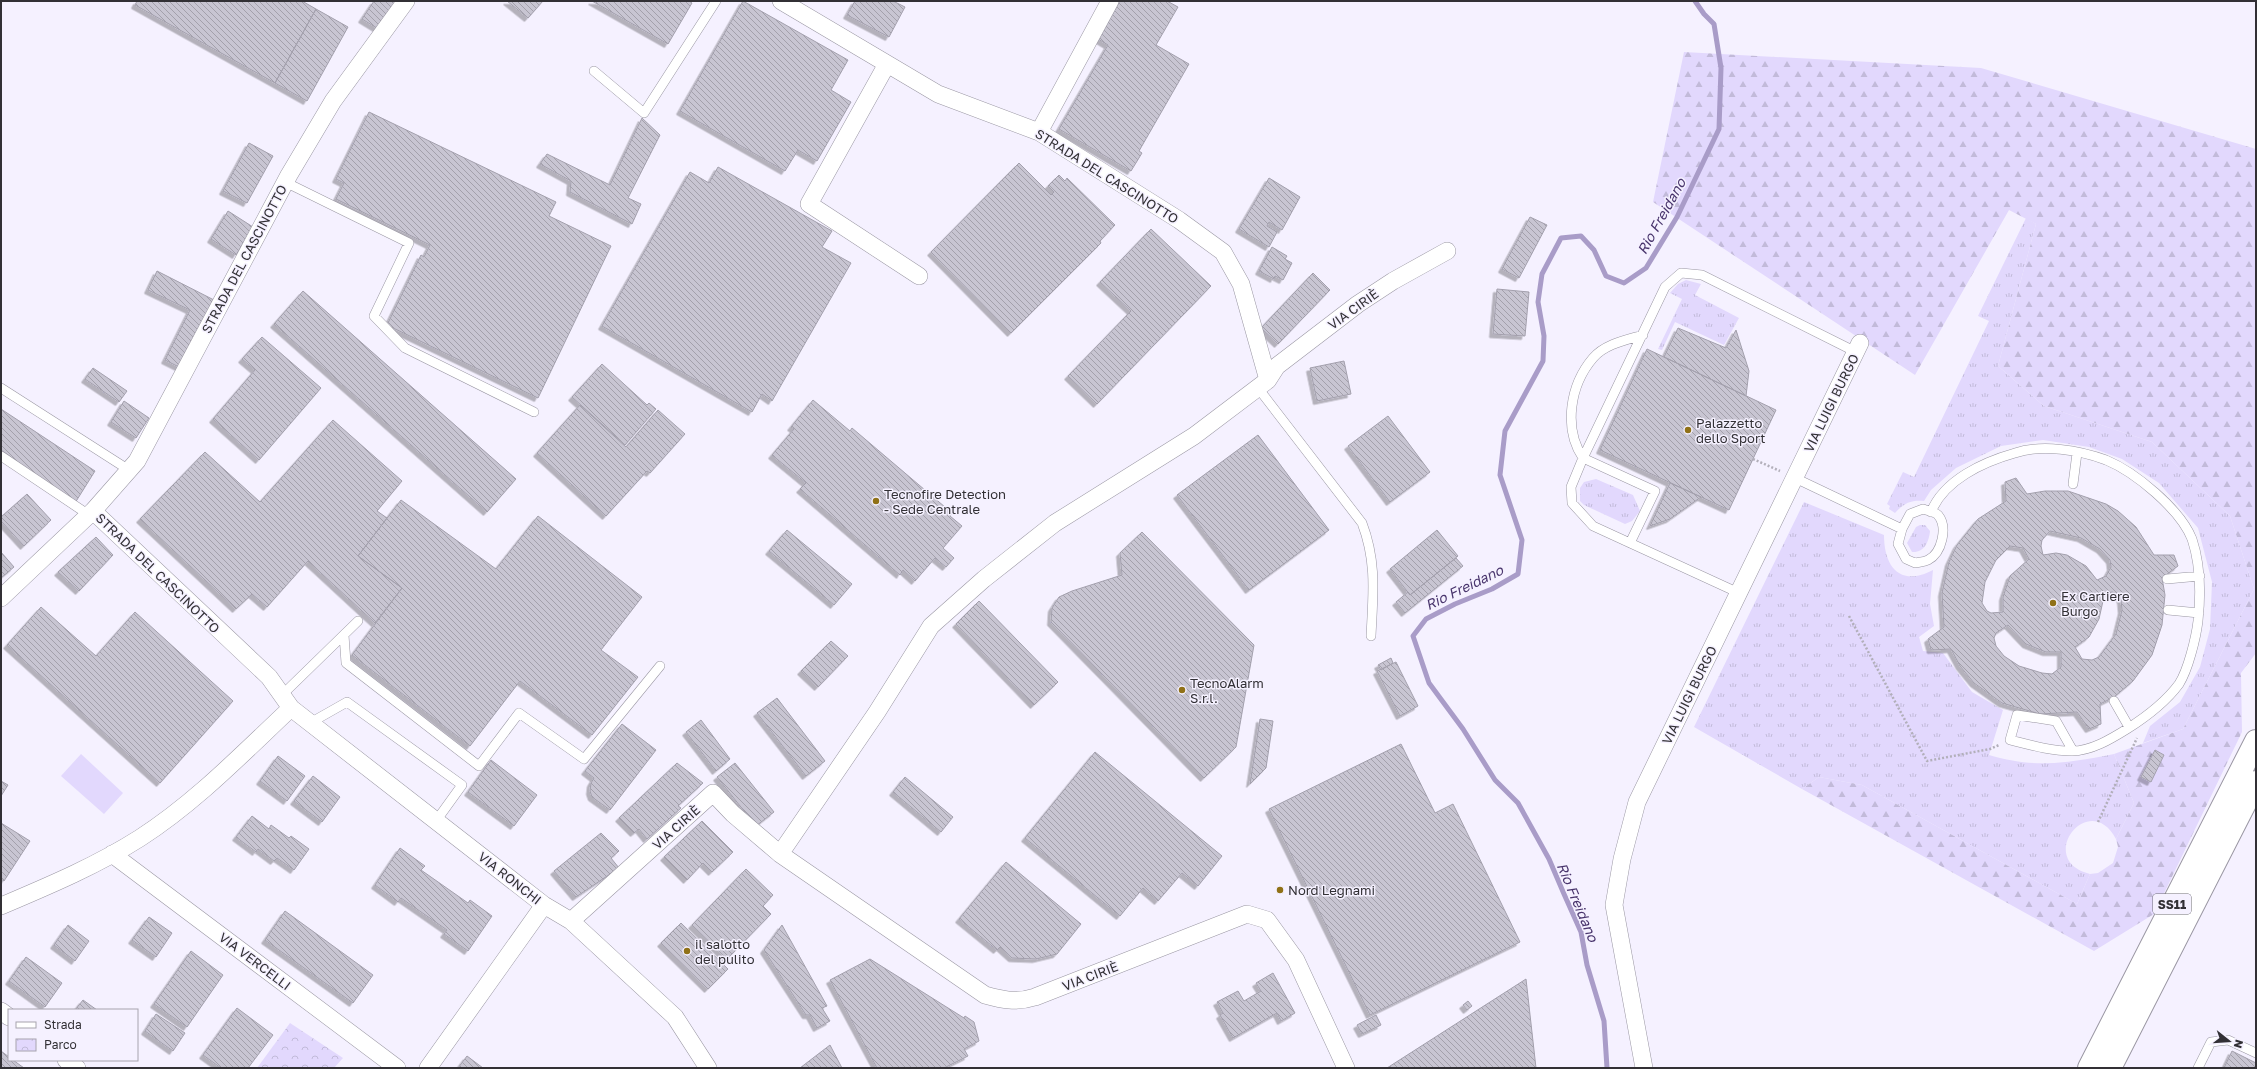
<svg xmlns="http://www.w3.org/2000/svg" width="2257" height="1069" font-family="'Golos Text',sans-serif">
<defs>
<pattern id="grass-tufts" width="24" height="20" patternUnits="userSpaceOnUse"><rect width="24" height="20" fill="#e2d8fd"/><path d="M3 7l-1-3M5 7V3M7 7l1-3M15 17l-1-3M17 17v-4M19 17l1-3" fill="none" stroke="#c2bad9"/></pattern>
<pattern id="forest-firs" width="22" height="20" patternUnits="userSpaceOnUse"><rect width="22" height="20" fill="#e2d8fd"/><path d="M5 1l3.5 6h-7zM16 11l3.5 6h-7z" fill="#c2bad9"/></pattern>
<pattern id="park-crowns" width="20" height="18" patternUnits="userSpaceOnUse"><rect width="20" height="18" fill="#e2d8fd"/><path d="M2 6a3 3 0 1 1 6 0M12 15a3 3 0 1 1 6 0" fill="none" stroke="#c2bad9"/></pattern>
<pattern id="building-back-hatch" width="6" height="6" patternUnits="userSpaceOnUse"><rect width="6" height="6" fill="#c8c5d2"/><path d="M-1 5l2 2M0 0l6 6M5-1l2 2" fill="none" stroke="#a3a0ab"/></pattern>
<filter id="shadow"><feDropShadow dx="-3.5" dy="3.5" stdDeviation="0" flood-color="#0004"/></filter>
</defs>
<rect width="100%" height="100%" fill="#f5f1ff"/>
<path fill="url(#grass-tufts)" d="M2026 218 2036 224 1998 366 2044 406 2152 442 2230 516 2254 589 2183 729 2143 743 2150 726 2180 702 2200 667 2210 629 2212 582 2198 528 2159 483 2122 459 2089 447 2043 440 2001 446 1956 468 1931 490 1924 501C1911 500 1904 503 1895 513L1889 509 1890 506 1887 504 1903 472 1914 477 1989 321 1978 316Z
M1686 280 1701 284 1695 295 1739 318 1724 345 1675 322 1662 350 1658 349 1682 299 1670 293 1678 284Z
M1596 479 1633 495 1640 511 1632 521 1625 524 1584 505 1580 501V488L1584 482Z
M1804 502 1884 535C1884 568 1901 587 1933 570L1930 604 1934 626 1919 637 1923 651 1943 653 1972 692 2003 710 1989 755C2036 769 2067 763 2114 754L2134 803 2116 839C2089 788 2034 860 2090 874L2077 904 1862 785 1819 777 1802 789 1694 727Z
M1920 525H1925L1930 531C1929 542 1924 553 1912 552L1907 543 1916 527Z"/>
<path fill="url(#forest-firs)" d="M1684 52 1981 68 2256 149V653L2241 673 2242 732 2154 914 2094 951 1802 789 1819 777 1862 785 2077 904 2090 874 2098 873 2113 863 2118 847 2116 839 2134 803 2114 754 2183 729 2254 589 2230 516 2152 442 2044 406 1998 366 2036 224 2009 210 1915 375 1653 202Z"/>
<path fill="url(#park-crowns)" d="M290 1023 343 1058 334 1068H257Z"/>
<path fill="#e2d8fd" d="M81 754 123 793 104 814 61 776Z"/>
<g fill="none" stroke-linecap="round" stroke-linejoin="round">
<path stroke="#a99cc8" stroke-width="5" d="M1607 1068 1604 1021 1587 965 1581 932 1564 894 1549 859 1518 803 1495 780 1463 729 1429 683 1413 636 1426 619 1455 604 1492 589 1518 574 1522 540 1500 475 1505 431 1543 361 1544 336 1538 302 1542 274 1561 238 1581 236 1594 250 1606 276 1624 283 1646 268 1677 217 1719 129 1721 68 1714 24 1704 14 1695 1"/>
</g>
<path fill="url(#building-back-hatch)" stroke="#a3a0ad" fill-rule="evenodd" filter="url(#shadow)" d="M137 1H302L316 9 275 83 135 5Z
M374 1H399L380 30 362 19Z
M507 1H543L528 18Z
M592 1H689L692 3 668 44Z
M743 1 848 60 831 90 851 102 817 161 798 150 785 171 680 111Z
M855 1H893L905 7 889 37 847 15Z
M1120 1H1167L1178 7 1156 45 1189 64 1139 151 1142 153 1131 171 1059 129 1108 45 1098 39Z
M316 9 348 27 307 101 275 83Z
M369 112 556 202 549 216 611 246 538 398 387 325 421 255 424 257 430 245 336 199 344 183 336 179Z
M642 118 660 135 628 198 641 204 632 224 570 192 571 181 540 164 547 154 610 185Z
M249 143 273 156 247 203 223 191Z
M1019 163 1051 195 1054 192 1048 186 1059 175 1065 181 1067 178 1115 225 1100 241 1101 243 1011 333 931 252Z
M718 167 832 231 822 247 851 263 772 401 762 394 752 412 602 326 690 172 709 183Z
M1269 178 1300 197 1282 230 1269 222 1267 226 1277 232 1269 247 1239 229Z
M228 211 253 227 236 255 211 239Z
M1530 217 1547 225 1519 278 1502 269Z
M1151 229 1211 286 1097 404 1068 376 1131 311 1100 282Z
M1272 247 1287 256 1285 259 1292 263 1283 280 1275 276 1274 279 1259 271Z
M157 271 216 301 183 369 165 360 190 310 148 290Z
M1313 273 1330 290 1278 344 1261 328Z
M1497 289 1529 292 1525 336 1493 334Z
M303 291 516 479 487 512 274 324Z
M1678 328 1726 348 1736 330 1749 371 1746 396 1664 357Z
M262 337 321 388 259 460 213 419 255 370 242 359Z
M1647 349 1776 410 1729 510 1600 450Z
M1344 361 1351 394 1317 401 1310 368Z
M602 364 647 405 649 403 656 409 625 445 572 397Z
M93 368 127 391 119 402 85 379Z
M813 400 850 431 852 428 952 513 950 516 962 526 943 548 954 558 946 567 935 558 915 581 903 570 900 575 800 489 806 483 772 455 794 429 791 427Z
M124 401 149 418 136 438 111 422Z
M580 405 626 447 658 410 685 434 650 473 647 471 606 516 537 453Z
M1 409 95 471 75 503 1 450Z
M1388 416 1430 472 1390 502 1348 446Z
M333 420 402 481 377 511 387 518 358 556 402 588 375 623 308 561 267 607 252 594 236 609 140 519 205 452 260 502Z
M1258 435 1329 530 1249 590 1177 495Z
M2016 478 2027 494 2045 491H2068L2106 504 2118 511 2136 527 2154 555H2174L2178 566 2162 578 2165 595 2162 625 2152 655 2133 681 2114 697 2100 704 2101 724 2089 729 2077 712 2040 714 2002 703 1974 683 1960 666 1951 649 1931 650 1928 639 1944 627 1942 593 1949 562 1957 545 1978 519 2006 501 2005 482ZM2050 531 2081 538 2100 549 2110 560 2111 567 2106 576 2097 580 2086 566 2067 555 2056 553 2043 555 2041 546 2042 540ZM2010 546 2023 548 2029 559 2010 576 2003 597V612L1991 613 1987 611 1982 603 1985 582 1996 560ZM2112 592 2118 594 2121 600 2122 610 2116 634 2099 657 2092 660 2082 659 2075 647 2089 637 2099 619 2103 601 2102 594ZM2008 625 2026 644 2046 652H2061V667L2052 674 2042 673 2019 666 2004 656 1996 646 1994 638 1996 633Z
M1670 483 1701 497 1670 519 1650 526Z
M27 494 51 520 24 546 1 521V517Z
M401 500 496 569 538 516 642 597 601 650 638 677 592 735 520 681 470 746 352 655 402 588 358 556Z
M787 530 852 584 834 605 769 551Z
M1437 530 1458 556 1410 595 1390 569Z
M1142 532 1254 645 1236 747 1204 778 1051 622 1052 608 1059 597 1072 591 1122 575 1120 553Z
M96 537 113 555 79 591 58 572Z
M1 552 14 567 1 578Z
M1456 558 1463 566 1405 613 1396 602 1408 592 1410 595Z
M979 601 1058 682 1034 705 956 624Z
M41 607 96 656 135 612 233 701 160 783 7 645Z
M831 641 848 656 818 687 801 671Z
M1391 658 1393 663 1381 670 1378 665Z
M1396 662 1418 706 1400 716 1377 671Z
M777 698 825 761 806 776 757 713Z
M1260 719 1273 721 1266 768 1250 784Z
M701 720 730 759 716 771 686 732Z
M622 724 656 750 610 810 592 797 590 791 591 783 594 778 585 771Z
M1401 744 1435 813 1453 804 1520 942 1370 1015 1269 809Z
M2155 750 2164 755 2151 782 2141 777Z
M1095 752 1222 856 1198 886 1182 873 1158 901 1143 888 1120 916 1025 838Z
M278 756 305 776 287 801 260 781Z
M491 760 537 795 514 826 468 792Z
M677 763 703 783 678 806 681 808 647 839 639 829 634 833 619 818Z
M735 763 774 812 756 826 717 777Z
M313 776 340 797 322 822 294 801Z
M905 777 953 817 941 832 893 792Z
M1 781 8 785 1 796Z
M252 816 269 829 271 825 289 838 291 836 309 849 294 870 277 858 274 861 258 849 256 852 236 837Z
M702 821 733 852 712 872 703 863 687 880 664 857Z
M1 823 30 841 4 881 1 879Z
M601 833 619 851 611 858 619 868 576 897 554 871Z
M400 848 425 866 421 870 468 903 470 900 492 916 468 951 444 934 447 930 401 898 398 902 375 885Z
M1006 862 1081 924 1057 954 1036 959 1012 958 1000 947 997 950 959 919Z
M746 869 773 895 763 906 771 914 727 959 692 925Z
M285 911 373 975 353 1003 265 940Z
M149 917 172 933 156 957 132 940Z
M681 923 728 969 708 989 661 943Z
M68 925 89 941 75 961 54 945Z
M782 925 827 1006 822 1008 830 1021 817 1028 810 1015H806L764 950Z
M191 951 223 975 187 1027 154 1004Z
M26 957 62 983 45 1007 9 981Z
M870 959 964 1018 965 1016 974 1022 979 1041 964 1049 968 1056 944 1068H877L830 980Z
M1273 973 1295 1013 1281 1021 1277 1013 1233 1038 1220 1015 1223 1013 1217 1002 1238 991 1244 1001 1261 991 1256 983Z
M1526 979 1536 1068H1387Z
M83 1000 97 1010H75Z
M1468 1001 1472 1006 1467 1010 1463 1005Z
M237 1008 273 1035 248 1068H221L203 1055Z
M156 1014 185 1033 173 1051 145 1031Z
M1376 1015 1381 1025 1362 1034 1357 1025Z
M830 1045 842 1068H800Z
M1 1051 9 1057V1060H13L24 1068H1Z
M2232 1051 2256 1063V1068H2224Z
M467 1056 483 1068H458Z"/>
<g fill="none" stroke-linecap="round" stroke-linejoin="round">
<defs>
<path id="service" d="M594 71 644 113 716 1
M285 182 409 243 374 316 405 348 534 412
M1 388 129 470
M1258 388 1362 523C1377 562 1373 595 1371 636
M1 456 89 515
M1795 478 1902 529
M2073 484 2077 453
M1923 509C1928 511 1935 512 1938 515 1948 527 1942 553 1928 560 1924 562 1919 562 1915 563L1906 559 1898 544 1902 529 1910 514Z
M1931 512C1944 480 1983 462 2015 453 2042 444 2079 450 2106 460 2135 472 2180 509 2192 539 2201 566 2201 593 2198 621 2196 638 2188 670 2179 684 2165 703 2146 717 2127 729 2111 739 2091 751 2072 751 2051 751 2030 745 2010 740L2017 715 2056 721 2073 751
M1630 543 1655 491 1583 458C1563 428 1570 385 1593 358 1605 344 1626 340 1643 335
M2167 579 2200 576
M1739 593 1593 526 1572 503 1571 487 1583 458 1665 287 1681 273 1702 275 1856 352
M2168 610 2199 613
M344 635 346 663 479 766 519 713 584 759 660 666
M282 695 358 621
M2114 701 2129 727
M310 723 347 702 462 785 436 821
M2198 1068 2211 1042 2228 1040 2256 1053"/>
<path id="minor" d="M781 1 938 94 1039 132 1179 220 1223 252 1241 284 1268 380
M887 64 809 204 919 276
M1039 132 1110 1
M93 511 269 677 291 708 544 905 571 921 675 1017 708 1068
M1 598 93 511 137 461 289 175 333 101 406 1
M112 854 397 1068
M780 854 877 712 931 626 984 579 1055 523 1194 436 1268 380 1277 366 1358 304 1393 281 1447 251
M1 906C48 886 96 866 140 838 196 802 243 753 291 708
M571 921 713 793 733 814 780 854 985 995C1003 1000 1016 1003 1035 997L1247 914 1267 920 1296 960 1346 1068
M1 1011 9 1017
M66 1060 77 1068
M428 1068 544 905
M1644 1068 1614 905 1622 859 1637 802 1860 343"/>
<path id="trunk" d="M2089 1068 2256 741
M2110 1068 2256 782"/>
</defs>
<use href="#service" stroke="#9a97a3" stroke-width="10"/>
<use href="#minor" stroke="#9a97a3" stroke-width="18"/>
<use href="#trunk" stroke="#9a97a3" stroke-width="24"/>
<path stroke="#b2afba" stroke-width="2.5" stroke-dasharray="2 2" stroke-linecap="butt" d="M1753 459 1780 471
M1849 616 1927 761 1990 749 1999 745
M2098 822 2137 738"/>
<use href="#service" stroke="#fff" stroke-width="9"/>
<use href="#minor" stroke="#fff" stroke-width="17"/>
<use href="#trunk" stroke="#fff" stroke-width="22"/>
</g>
<g fill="#907117" stroke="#f5f1ff" stroke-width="1.5">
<circle cx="1688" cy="430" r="4"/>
<circle cx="876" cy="501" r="4"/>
<circle cx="2053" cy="603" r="4"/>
<circle cx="1182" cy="690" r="4"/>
<circle cx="1280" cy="890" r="4"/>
<circle cx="687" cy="951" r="4"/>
</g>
<g text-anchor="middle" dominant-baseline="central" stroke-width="3" stroke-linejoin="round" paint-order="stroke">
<rect fill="#f5f1ff" stroke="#6c6a72" stroke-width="1" x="2153" y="894" width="38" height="20" rx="3"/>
<g font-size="12" font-weight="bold" fill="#323035">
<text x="2172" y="904">SS11</text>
</g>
<g font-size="13" fill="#323035" stroke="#f5f1ff">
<text transform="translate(1107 176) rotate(32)">STRADA DEL CASCINOTTO</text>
<text transform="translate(244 259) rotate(-62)">STRADA DEL CASCINOTTO</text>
<text transform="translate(1353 309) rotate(-36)">VIA CIRIÈ</text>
<text transform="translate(1831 403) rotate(-64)">VIA LUIGI BURGO</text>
<text transform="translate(158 573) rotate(44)">STRADA DEL CASCINOTTO</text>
<text transform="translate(1689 695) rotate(-64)">VIA LUIGI BURGO</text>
<text transform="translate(676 827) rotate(-42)">VIA CIRIÈ</text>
<text transform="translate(510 878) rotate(38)">VIA RONCHI</text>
<text transform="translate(255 961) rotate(37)">VIA VERCELLI</text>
<text transform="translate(1090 976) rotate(-21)">VIA CIRIÈ</text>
</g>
<g font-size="13" fill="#323035" stroke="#f5f1ff" text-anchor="start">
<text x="1696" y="423">Palazzetto<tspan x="1696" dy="15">dello Sport</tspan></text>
<text x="884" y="494">Tecnofire Detection<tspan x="884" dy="15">- Sede Centrale</tspan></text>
<text x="2061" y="596">Ex Cartiere<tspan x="2061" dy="15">Burgo</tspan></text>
<text x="1190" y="683">TecnoAlarm<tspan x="1190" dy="15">S.r.l.</tspan></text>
<text x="1288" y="890">Nord Legnami</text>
<text x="695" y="944">il salotto<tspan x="695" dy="15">del pulito</tspan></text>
</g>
<g font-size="14" font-style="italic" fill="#49356d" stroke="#f5f1ff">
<text transform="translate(1661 216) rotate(-61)">Rio Freidano</text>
<text transform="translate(1464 587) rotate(-26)">Rio Freidano</text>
<text transform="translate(1578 902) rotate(67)">Rio Freidano</text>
</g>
</g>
<rect width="2257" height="1069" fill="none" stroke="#323035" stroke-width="4"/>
<rect x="8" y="1009" width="130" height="52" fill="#f5f1ff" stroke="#a7a4ae"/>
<rect x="16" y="1022" width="20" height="6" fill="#ffffff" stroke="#a7a4ae"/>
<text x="44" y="1029" font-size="12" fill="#323035">Strada</text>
<rect x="16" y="1039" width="20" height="12" fill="url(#park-crowns)" stroke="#a7a4ae"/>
<text x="44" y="1049" font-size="12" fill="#323035">Parco</text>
<g transform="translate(2229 1041) rotate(107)" stroke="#f5f1ff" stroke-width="3" paint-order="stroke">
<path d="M0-3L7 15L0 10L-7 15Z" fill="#323035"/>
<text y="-6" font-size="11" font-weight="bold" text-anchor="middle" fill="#323035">N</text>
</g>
</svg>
